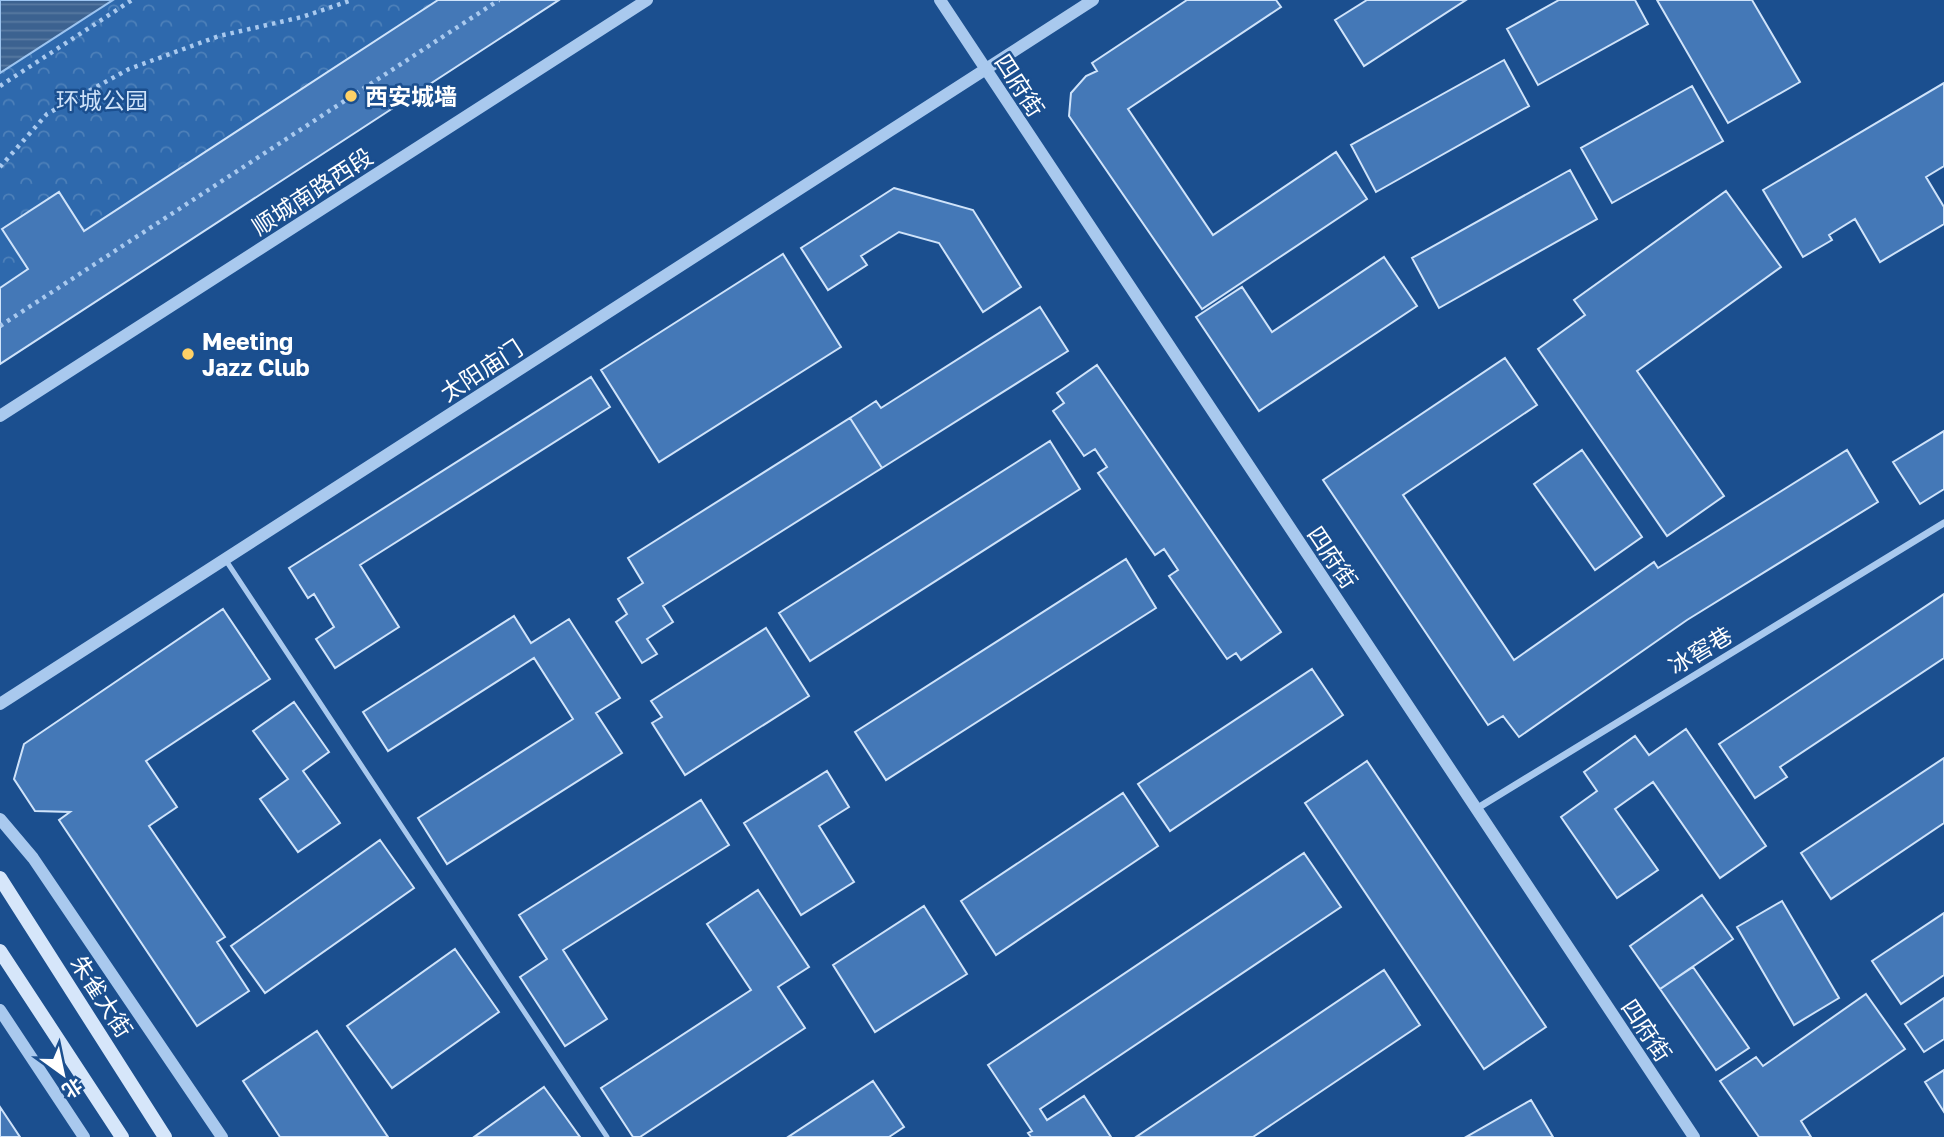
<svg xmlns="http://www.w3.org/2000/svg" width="1944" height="1137" font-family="'Golos Text','Noto Sans SC',sans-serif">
<defs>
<pattern id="park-crowns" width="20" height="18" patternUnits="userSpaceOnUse" patternTransform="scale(1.75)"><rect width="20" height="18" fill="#2e69ad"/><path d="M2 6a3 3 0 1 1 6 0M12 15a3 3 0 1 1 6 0" fill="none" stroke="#4d80b9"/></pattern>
<pattern id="water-rules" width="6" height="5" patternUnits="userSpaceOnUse" patternTransform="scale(1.75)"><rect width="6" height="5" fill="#3c6290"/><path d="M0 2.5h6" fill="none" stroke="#597aa1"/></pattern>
</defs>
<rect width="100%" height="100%" fill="#1b4f8f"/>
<path fill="url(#park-crowns)" d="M0 0H438L84 231 58 192 2 229 28 269 0 288Z"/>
<path fill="url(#water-rules)" stroke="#9cc4f0" stroke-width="2" d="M0 0H113L0 73Z"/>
<path fill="#4478b7" stroke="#cfe3fa" stroke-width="2" d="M438 0H559L0 364V288L28 269 2 229 59 192 84 231Z
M1187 0H1276L1281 7 1128 109 1213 235 1336 152 1367 199 1202 309 1069 116 1071 93 1086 76 1097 71 1092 63Z
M1367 0H1466L1364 66 1335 20Z
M1559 0H1635L1648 24 1538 85 1507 29Z
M1657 0H1752L1800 82 1728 123Z
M1504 60 1529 106 1376 192 1351 145Z
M1944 83V166L1926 177 1944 207V224L1880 262 1855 219 1829 235 1832 240 1803 257 1763 190Z
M1692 86 1723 141 1612 203 1581 148Z
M1570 170 1597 219 1439 308 1412 258Z
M894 188 973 210 1021 287 983 312 939 243 899 232 861 256 867 265 828 290 801 248Z
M1726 191 1781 267 1637 371 1724 496 1667 536 1538 349 1585 315 1574 300Z
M783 254 841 347 659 462 601 370Z
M1384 257 1417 306 1259 411 1196 317 1242 287 1272 332Z
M1040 307 1068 351 882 468 850 418 876 401 881 408Z
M1505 358 1537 405 1403 495 1514 660 1654 562 1658 568 1847 450 1878 502 1687 620 1519 737 1503 716 1488 725 1323 480Z
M1097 365 1281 632 1241 660 1236 653 1227 659 1169 576 1178 570 1164 549 1155 555 1098 473 1107 467 1095 449 1084 456 1053 411 1064 403 1057 393Z
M591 377 610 407 360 565 399 627 335 668 316 639 334 627 314 594 308 598 289 568Z
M850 418 882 468 663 606 673 622 647 639 657 654 642 663 616 622 627 614 618 599 643 583 628 558Z
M1944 431V489L1920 504 1893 462Z
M1050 441 1080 489 810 661 779 613Z
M1582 450 1642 537 1595 570 1534 484Z
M1126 559 1156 608 886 780 855 732Z
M1944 594V658L1780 767 1787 777 1755 798 1719 744Z
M223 609 270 679 146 761 177 807 149 826 225 937 217 942 249 991 197 1026 59 820 70 812 35 811 14 779 24 744Z
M514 616 531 643 569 619 620 698 596 713 622 753 447 864 418 818 573 719 534 658 388 751 363 712Z
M766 628 809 696 685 775 652 723 662 717 651 701Z
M1312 669 1343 715 1170 831 1138 784Z
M294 702 329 752 303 771 340 823 298 852 260 799 288 779 253 731Z
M1686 729 1766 846 1720 878 1653 782 1615 809 1658 870 1617 898 1561 817 1597 791 1584 772 1635 736 1649 755Z
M1944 758V823L1831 899 1801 853Z
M1367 761 1546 1027 1484 1069 1305 803Z
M827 771 849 807 819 826 854 882 801 915 744 823Z
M1123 793 1158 846 996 955 961 901Z
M701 800 729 845 563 950 607 1019 565 1046 520 977 547 959 519 915Z
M380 840 414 888 265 993 231 946Z
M1304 853 1341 907 1040 1109 1047 1120 1084 1096 1111 1137H1031L1028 1133 1032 1131 988 1065Z
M758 890 809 967 778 987 805 1028 640 1137H633L601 1088 751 990 707 924Z
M1702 895 1733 939 1660 989 1630 946Z
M1782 901 1839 998 1794 1025 1737 927Z
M924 906 967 974 875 1032 833 965Z
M1944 913V975L1901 1004 1872 961Z
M455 949 499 1012 392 1088 347 1026Z
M1693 967 1749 1048 1716 1070 1660 989Z
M1384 970 1420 1025 1253 1137H1136Z
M1866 994 1905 1049 1801 1121 1811 1137H1759L1720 1081 1756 1057 1763 1066Z
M1944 998V1039L1924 1052 1905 1024Z
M317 1031 388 1137H280L243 1081Z
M1944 1070V1112L1925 1082Z
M873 1081 904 1127 889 1137H788Z
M544 1087 580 1137H474Z
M1531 1100 1553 1137H1466Z
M0 1107 20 1137H0Z"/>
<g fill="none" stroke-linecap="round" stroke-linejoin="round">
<path stroke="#a9c9ee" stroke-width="4.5" stroke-dasharray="3.5 5" stroke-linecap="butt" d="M0 86 132 0
M0 167 47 114 129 69 219 36 302 17 352 0
M0 326 499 0"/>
<path stroke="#a9c9ee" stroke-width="5" d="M225 559 607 1137"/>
<path stroke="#a9c9ee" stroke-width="7" d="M1476 809 1944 523"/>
<path stroke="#a9c9ee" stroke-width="12" d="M940 0 1694 1137
M0 416 647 0
M0 704 1093 0
M0 819 33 858 222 1137
M0 1010 84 1137"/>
<path stroke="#d6e6fa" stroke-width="14" d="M0 878 165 1137
M0 951 122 1137"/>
</g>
<g fill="#ffd166" stroke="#1b4f8f" stroke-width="2.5">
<circle cx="351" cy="96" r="7"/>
<circle cx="188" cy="354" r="7"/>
</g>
<g text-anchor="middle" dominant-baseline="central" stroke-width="5" stroke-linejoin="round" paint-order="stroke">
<g font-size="23" fill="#fff" stroke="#1b4f8f">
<text transform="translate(1020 85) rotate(57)">四府街</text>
<text transform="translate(312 191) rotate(-33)">顺城南路西段</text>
<text transform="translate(481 370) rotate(-33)">太阳庙门</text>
<text transform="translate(1333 557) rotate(56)">四府街</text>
<text transform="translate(1700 650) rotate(-31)">冰窖巷</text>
<text transform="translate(102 996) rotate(57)">朱雀大街</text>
<text transform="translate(1647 1030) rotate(56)">四府街</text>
</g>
<g font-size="23" font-weight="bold" fill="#fff" stroke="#1b4f8f" text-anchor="start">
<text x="365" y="96">西安城墙</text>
<text x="202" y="341">Meeting<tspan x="202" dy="26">Jazz Club</tspan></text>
</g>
<g font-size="23" fill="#cfe3fa" stroke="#1b4f8f">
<text x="102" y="100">环城公园</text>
</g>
</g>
<g transform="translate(63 1074) rotate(147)" stroke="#1b4f8f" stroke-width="5" paint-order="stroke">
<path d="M0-5L12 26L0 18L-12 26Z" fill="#ffffff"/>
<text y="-10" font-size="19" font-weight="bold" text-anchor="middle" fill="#ffffff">北</text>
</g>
</svg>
